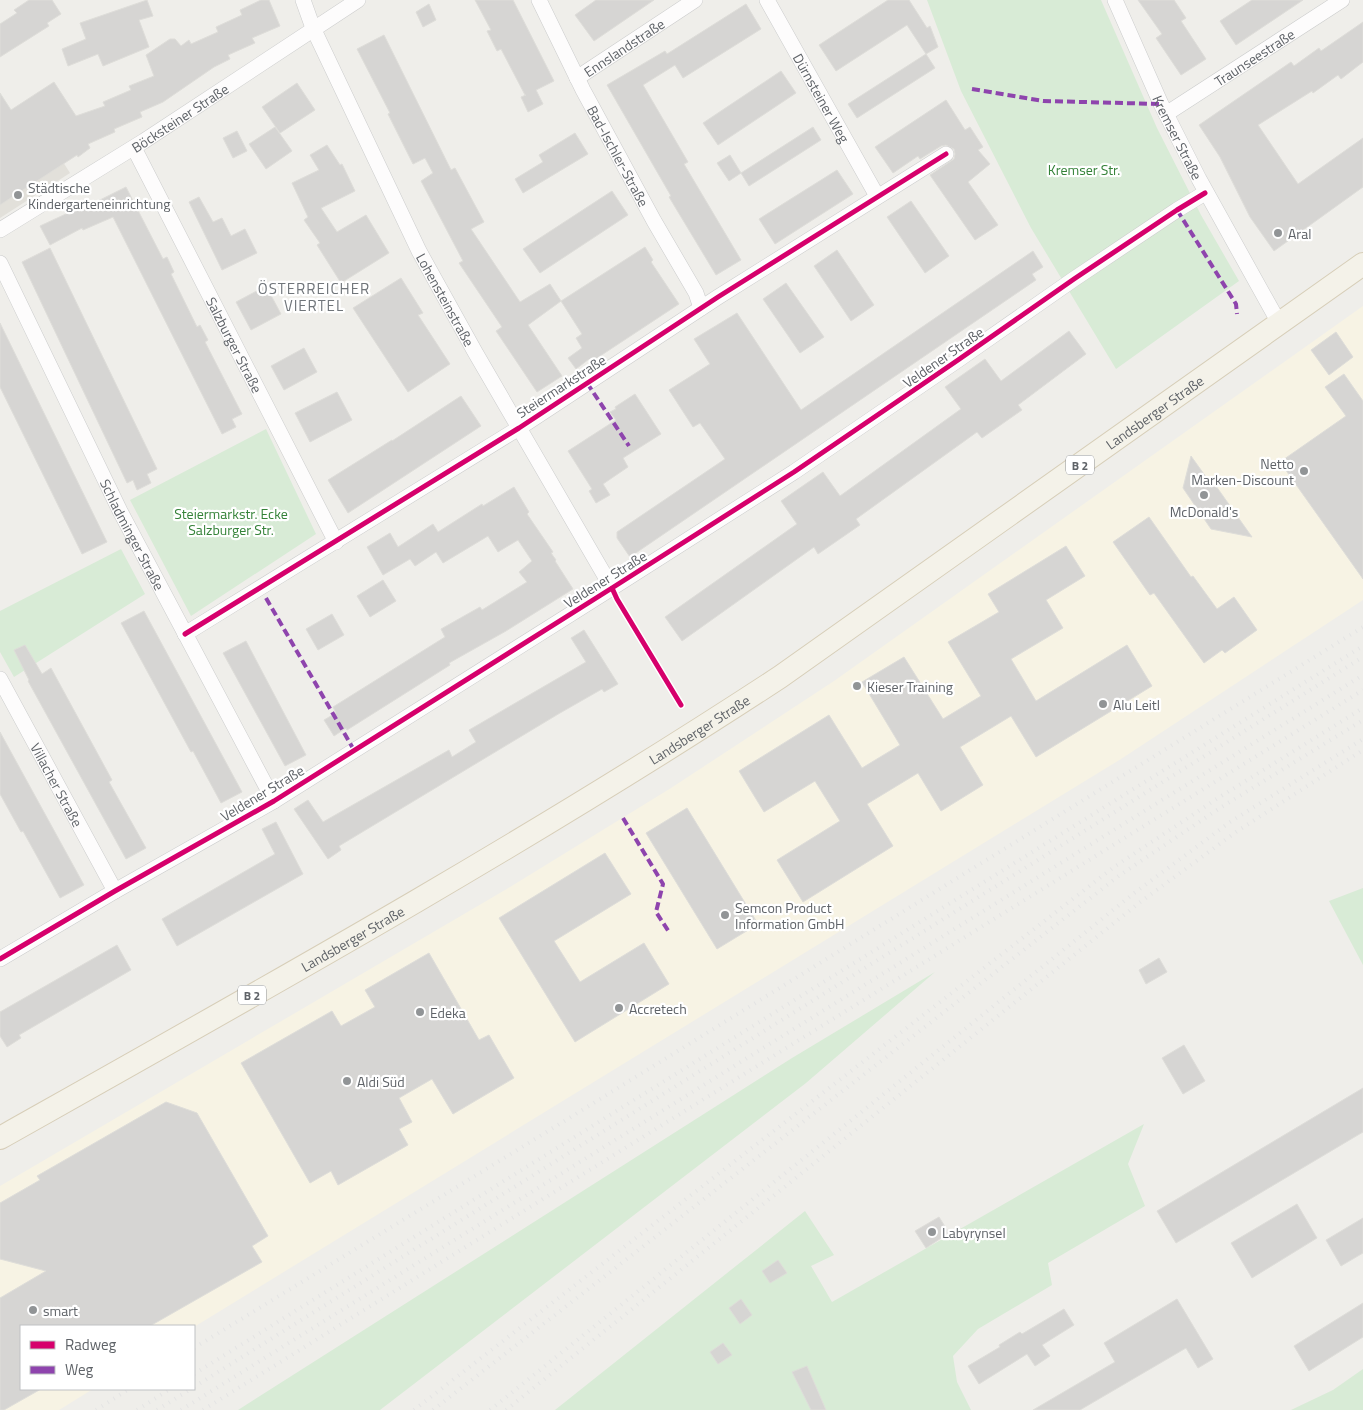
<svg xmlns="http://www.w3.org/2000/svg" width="1363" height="1410" font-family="'Titillium Web',sans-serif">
<rect width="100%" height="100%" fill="#efeeea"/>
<path fill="#f7f3e4" d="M1363 306V600L1121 759 194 1327 21 1326V1389H93L59 1410H0V1186L505 890 671 788 834 681Z"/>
<path fill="#e2e0da" d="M42 129 70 173 0 218V155Z"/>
<path fill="#d8ebd6" d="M927 0H1101L1157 128 1201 215 1239 281 1116 369 1031 228 961 91Z
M266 429 316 534 191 616 130 500Z
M121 549 145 594 14 677 0 652V611Z
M1363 888V965L1329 901Z
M935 972 806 1083 380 1410H238L792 1058Z
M1144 1124 1128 1164 1145 1206 1048 1263 1052 1285 978 1329 953 1356 957 1382 971 1410H555L805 1211 834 1255 811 1266 832 1302Z
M1363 1369V1410H1291L1333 1390Z"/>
<path fill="#d6d5d3" stroke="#deddd9" d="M29 0H52L61 14 47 23 49 26 0 57V24L17 13 14 10Z
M147 0 153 16 139 20 149 47 103 66 98 54 68 66 62 49 86 39 80 23Z
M261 0H269L280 26 252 38 255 43 228 55 230 59 214 67 163 102 140 112 142 117 114 129 115 132 88 144 90 148 78 157 77 155 0 205V93L11 110 54 82 76 116 105 106 103 102 131 90 129 86 154 76 146 55 170 39H175L181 46 189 40 191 44 218 32 216 27 242 15 240 10Z
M475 0H513L554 81 536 90 543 104 528 112 521 97 526 95H525L501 49 497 51 487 31 491 30Z
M596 0H654L594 41 575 15Z
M888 0H909L927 28 930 26 938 47 926 54 907 25 836 71 819 45Z
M1138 0H1174L1186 18 1181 21 1206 59 1181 75 1156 38 1162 34Z
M1252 0H1303L1236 45 1220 21Z
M429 4 436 20 423 27 416 12Z
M746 4 761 29 683 78 675 65 643 85 688 162 684 164 741 260 716 275 669 197 671 196 607 85 665 51 667 54Z
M1363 22V62L1341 79 1338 75 1313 93 1312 91 1258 125 1298 184 1363 138V187L1274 251 1250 217 1220 157 1199 125 1291 62 1294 66 1319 48 1321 51Z
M384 35 451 170 455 168 484 222 471 229 520 302 550 284 561 301 528 325 562 376 537 392 496 331 502 327 459 263 463 261 421 181 433 173 425 158 413 164 388 114 390 113 357 49Z
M926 54 935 68 857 118 848 104Z
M781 71 796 93 718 145 703 123Z
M297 83 315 110 280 133 262 107Z
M946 100 965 130 970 127 983 147 978 150 990 164 968 182 998 225 975 240 930 175 954 159 955 154 954 149 946 145 941 146 920 159 918 156 893 173 875 147Z
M275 127 292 151 266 169 249 144Z
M813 127 821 140 749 186 741 173Z
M237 131 247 151 233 158 223 138Z
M575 133 588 154 523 193 515 179 543 162 539 155Z
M327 145 340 165 342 164 355 191 321 208 337 232 366 215 389 253 341 283 317 245 320 243 304 220 308 217 292 183 319 170 310 155Z
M730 155 741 173 729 181 717 163Z
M837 170 853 194 775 244 759 219Z
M126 187 163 259 167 257 174 272 171 274 197 327 200 325 208 340 205 342 242 414 232 419 236 427 222 434 113 217 83 230 82 228 50 245 40 226 83 206 84 208Z
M612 191 628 215 540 273 523 249Z
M199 197 213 222 222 218 231 236 245 229 257 253 222 270 189 202Z
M911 201 949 256 925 273 887 217Z
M645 247 653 260 651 262 679 304 591 362 589 359 576 369 568 358 582 348 576 338 582 334 561 301Z
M50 248 157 469 147 474 151 483 137 490 133 480 127 483 22 262Z
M837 250 874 305 851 321 814 266Z
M1033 251 1043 267 1032 274 1036 280 630 557 617 538V532L725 459 700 423 693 427 669 390 710 364 694 339 737 313 801 410Z
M401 278 423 313 418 315 450 364 408 392 353 308Z
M786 283 824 337 800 353 763 299Z
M266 286 281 314 251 330 236 302Z
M0 323 107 542 82 554 0 387Z
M1069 331 1086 354 1018 405 1022 410 982 438 977 432 856 519 860 525 818 554 814 547 682 641 665 617 797 524 781 501 823 472 840 496 961 409 945 387 985 359 1001 381Z
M1336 332 1353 357 1329 375 1311 350Z
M304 348 317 372 284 390 271 366Z
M1344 374 1363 401V579L1280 462 1346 416 1325 387Z
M337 392 352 420 310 442 295 413Z
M635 394 661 434 623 458 628 467 603 484 610 495 596 503 589 491 592 489 568 451 616 420 610 412 616 409 615 407Z
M461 396 481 426 348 513 328 480 392 440V441Z
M1191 456 1211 484 1216 486 1252 537 1211 529 1183 488Z
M514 487 529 512 527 514 553 552 551 553 556 560 555 561 573 589 506 631 449 663 450 665 412 689 347 730 346 728 334 736 324 720 336 713 333 707 445 637 441 629 480 607 482 610 527 582 519 572 532 561 518 540 498 552 488 536 443 563 436 552 415 566 410 559 383 575 367 547 390 533 398 547 433 524 438 532 482 504 483 506Z
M1149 517 1191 577 1193 576 1217 609 1234 597 1257 630 1225 653 1222 650 1204 663 1154 593 1150 595 1113 542Z
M1066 546 1085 576 1046 600 1063 628 1011 659 1036 701 1127 645 1152 686 1036 757 1011 716 960 747 983 785 941 811 918 773 867 804 893 846 803 902 777 860 840 821 815 781 764 812 739 771 829 715 862 768 900 745 862 682 904 657 943 719 981 696 948 642 999 612 988 594Z
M383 580 396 601 370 617 357 596Z
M144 611 242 792 221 803 193 751 191 752 121 623Z
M332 614 344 635 318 650 306 629Z
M584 630 618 684 604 692 602 689 560 713 339 846 341 850 328 859 294 809 308 800 323 822 449 750 452 757 476 742 469 730 586 662 571 638Z
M246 641 306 755 285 766 223 653Z
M25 645 42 674 51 668 112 780 109 782 146 848 126 859 28 681 29 680 14 650Z
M0 732 84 885 60 898 23 831 21 832 0 794Z
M687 808 758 924 717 949 646 833Z
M276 822 303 874 177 946 162 919 275 854 262 829Z
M605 853 631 894 554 941 580 982 644 943 669 984 575 1042 499 918Z
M117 945 131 970 19 1035 21 1038 7 1047 0 1036V1012Z
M429 953 479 1040 489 1035 514 1078 453 1114 432 1079 399 1098 412 1122 399 1129 408 1145 338 1185 331 1171 310 1183 241 1063 332 1011 341 1026 375 1007 365 990Z
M1159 958 1167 972 1146 984 1139 970Z
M1184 1045 1205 1081 1183 1094 1162 1058Z
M1363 1088V1132L1176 1243 1157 1211Z
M166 1102 197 1113 268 1236 252 1246 262 1262 150 1326H21V1389H41L4 1410H0V1298L46 1271 0 1259V1203L40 1180 37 1176Z
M1297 1204 1317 1238 1252 1278 1231 1243Z
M939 1217 949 1233 926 1248 915 1231Z
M1363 1218V1253L1341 1266 1326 1240Z
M778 1260 787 1273 770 1283 762 1271Z
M741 1299 752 1315 740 1324 729 1308Z
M1177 1299 1213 1359 1198 1368 1186 1348 1080 1410H1033L1115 1362 1104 1343Z
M1363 1303V1337L1309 1371 1294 1346Z
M1064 1309 1074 1325 1042 1345 1050 1356 1035 1366 1027 1354 979 1384 968 1366 1000 1347 999 1345 1020 1332 1022 1334Z
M723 1343 732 1355 718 1364 710 1352Z
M807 1366 826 1410H811L792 1372Z"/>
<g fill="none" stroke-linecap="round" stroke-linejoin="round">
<defs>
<g id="street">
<path id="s1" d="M303 0 313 28 419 251 475 352 612 588"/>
<path id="s2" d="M539 0 583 90 654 221 696 293 701 308"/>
<path id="s3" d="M767 0 877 196"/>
<path id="s4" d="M1115 0 1161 104 1199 179 1279 323"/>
<path id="s5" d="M577 78 695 0"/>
<path id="s6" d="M1166 114 1342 0"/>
<path id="s7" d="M134 148 336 542"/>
<path id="s8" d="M0 230 144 141 358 0"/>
<path id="s9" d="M0 263 120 511 274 801"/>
<path d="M185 634 519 428 718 297 946 154"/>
<path id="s10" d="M0 679 115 891"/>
<path d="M0 959 115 891 274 801 612 588 794 472 958 360 1074 279 1177 210 1205 193"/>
</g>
<g id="primary">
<path id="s11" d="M0 1138C263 990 527 843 780 677L1363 264"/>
</g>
</defs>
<use href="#street" stroke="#cbcccc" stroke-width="16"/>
<use href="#primary" stroke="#d7ceb8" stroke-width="24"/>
<use href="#street" stroke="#fdfcfc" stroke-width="15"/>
<use href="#primary" stroke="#f4f2e9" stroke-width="22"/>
<path stroke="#e4e4e4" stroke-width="4" stroke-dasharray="1 6" stroke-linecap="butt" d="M194 1348 571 1117 1363 627
M194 1374 1363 646
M194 1387 1363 657
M96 1410 129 1389
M137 1410 170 1389
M157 1410 191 1389
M181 1410 1363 675
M203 1410 1363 690
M414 1410 1114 867 1215 800 1363 708
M433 1410 1120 875 1220 808 1363 720
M490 1410 1133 894 1230 822 1363 739
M506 1410 1139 903 1236 832 1363 750"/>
<path stroke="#8e44ad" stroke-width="4" stroke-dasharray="8 4" stroke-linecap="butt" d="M972 89 1043 101 1161 104
M1177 210 1236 304 1237 314
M587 383 629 446
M266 598 354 750
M623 818 663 884 656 912 669 932"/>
<defs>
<path id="cycleway" d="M612 588 617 599 681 705
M185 634 519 428 718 297 946 154
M0 959 115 891 274 801 612 588 794 472 958 360 1074 279 1177 210 1205 193"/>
</defs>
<use href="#cycleway" stroke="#fff" stroke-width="8"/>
<use href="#cycleway" stroke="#d6006c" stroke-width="5"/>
</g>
<g fill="#919496" stroke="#fff" stroke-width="2">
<circle cx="18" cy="195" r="5"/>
<circle cx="1278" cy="233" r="5"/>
<circle cx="1304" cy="471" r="5"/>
<circle cx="1204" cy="495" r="5"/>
<circle cx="857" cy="686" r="5"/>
<circle cx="1103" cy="704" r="5"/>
<circle cx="725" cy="915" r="5"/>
<circle cx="619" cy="1008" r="5"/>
<circle cx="420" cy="1012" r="5"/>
<circle cx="347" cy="1081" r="5"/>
<circle cx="932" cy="1232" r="5"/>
<circle cx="33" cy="1310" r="5"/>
</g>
<g text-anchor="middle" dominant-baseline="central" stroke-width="4.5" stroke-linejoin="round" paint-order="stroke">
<g fill="#fff" stroke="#8f9295" stroke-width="1">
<rect x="1066" y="455.5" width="28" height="19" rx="4"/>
<rect x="238" y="985.5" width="28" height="19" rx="4"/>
</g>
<g font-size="12" font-weight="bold" fill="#5f6368">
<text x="1080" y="465">B 2</text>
<text x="252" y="995">B 2</text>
</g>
<g font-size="14" fill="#5f6368" stroke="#fff">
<text stroke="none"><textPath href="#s5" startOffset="56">Ennslandstraße</textPath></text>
<text stroke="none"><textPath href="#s6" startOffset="105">Traunseestraße</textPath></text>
<text stroke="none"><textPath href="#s3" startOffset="112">Dürnsteiner Weg</textPath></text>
<text stroke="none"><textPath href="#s8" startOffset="212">Böcksteiner Straße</textPath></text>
<text stroke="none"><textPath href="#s4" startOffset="151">Kremser Straße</textPath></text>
<text stroke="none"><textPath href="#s2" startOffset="175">Bad-Ischler-Straße</textPath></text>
<text stroke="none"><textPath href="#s1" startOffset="332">Lohensteinstraße</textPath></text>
<text stroke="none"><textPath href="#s7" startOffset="221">Salzburger Straße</textPath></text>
<text transform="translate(943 357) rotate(-35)">Veldener Straße</text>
<text transform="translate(561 386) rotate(-33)">Steiermarkstraße</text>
<text stroke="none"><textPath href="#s11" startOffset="1365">Landsberger Straße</textPath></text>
<text stroke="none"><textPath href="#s9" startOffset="302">Schladminger Straße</textPath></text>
<text transform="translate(605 579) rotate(-32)">Veldener Straße</text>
<text stroke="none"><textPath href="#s11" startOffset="810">Landsberger Straße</textPath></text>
<text stroke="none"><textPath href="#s10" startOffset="120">Villacher Straße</textPath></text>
<text transform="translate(262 793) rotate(-31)">Veldener Straße</text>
<text stroke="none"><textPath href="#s11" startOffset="405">Landsberger Straße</textPath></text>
</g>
<g font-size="14" fill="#348238" stroke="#fff">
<text x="1084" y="169">Kremser Str.</text>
<text x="231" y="513">Steiermarkstr. Ecke<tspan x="231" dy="16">Salzburger Str.</tspan></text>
</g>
<g font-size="14" fill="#5f6368" stroke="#fff" text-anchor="start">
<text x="28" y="187">Städtische<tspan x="28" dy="16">Kindergarteneinrichtung</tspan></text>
<text x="1288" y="233">Aral</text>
<text x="1294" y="463" text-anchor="end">Netto<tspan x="1294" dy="16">Marken-Discount</tspan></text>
<text x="1204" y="511" text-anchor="middle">McDonald's</text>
<text x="867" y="686">Kieser Training</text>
<text x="1113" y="704">Alu Leitl</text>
<text x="735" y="907">Semcon Product<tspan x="735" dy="16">Information GmbH</tspan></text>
<text x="629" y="1008">Accretech</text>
<text x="430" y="1012">Edeka</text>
<text x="357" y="1081">Aldi Süd</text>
<text x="942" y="1232">Labyrynsel</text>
<text x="43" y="1310">smart</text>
</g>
<g font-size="15" letter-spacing="1" fill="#70757a" stroke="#fff">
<text x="314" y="288">ÖSTERREICHER<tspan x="314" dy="17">VIERTEL</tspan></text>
</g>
</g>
<rect x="20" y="1325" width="175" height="65" fill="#ffffff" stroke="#bfc1c3"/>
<rect x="30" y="1341" width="25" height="8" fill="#d6006c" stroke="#bfc1c3"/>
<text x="65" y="1350" font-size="15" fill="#5f6368">Radweg</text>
<rect x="30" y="1366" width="25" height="8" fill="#8e44ad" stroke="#bfc1c3"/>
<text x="65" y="1375" font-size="15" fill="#5f6368">Weg</text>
</svg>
